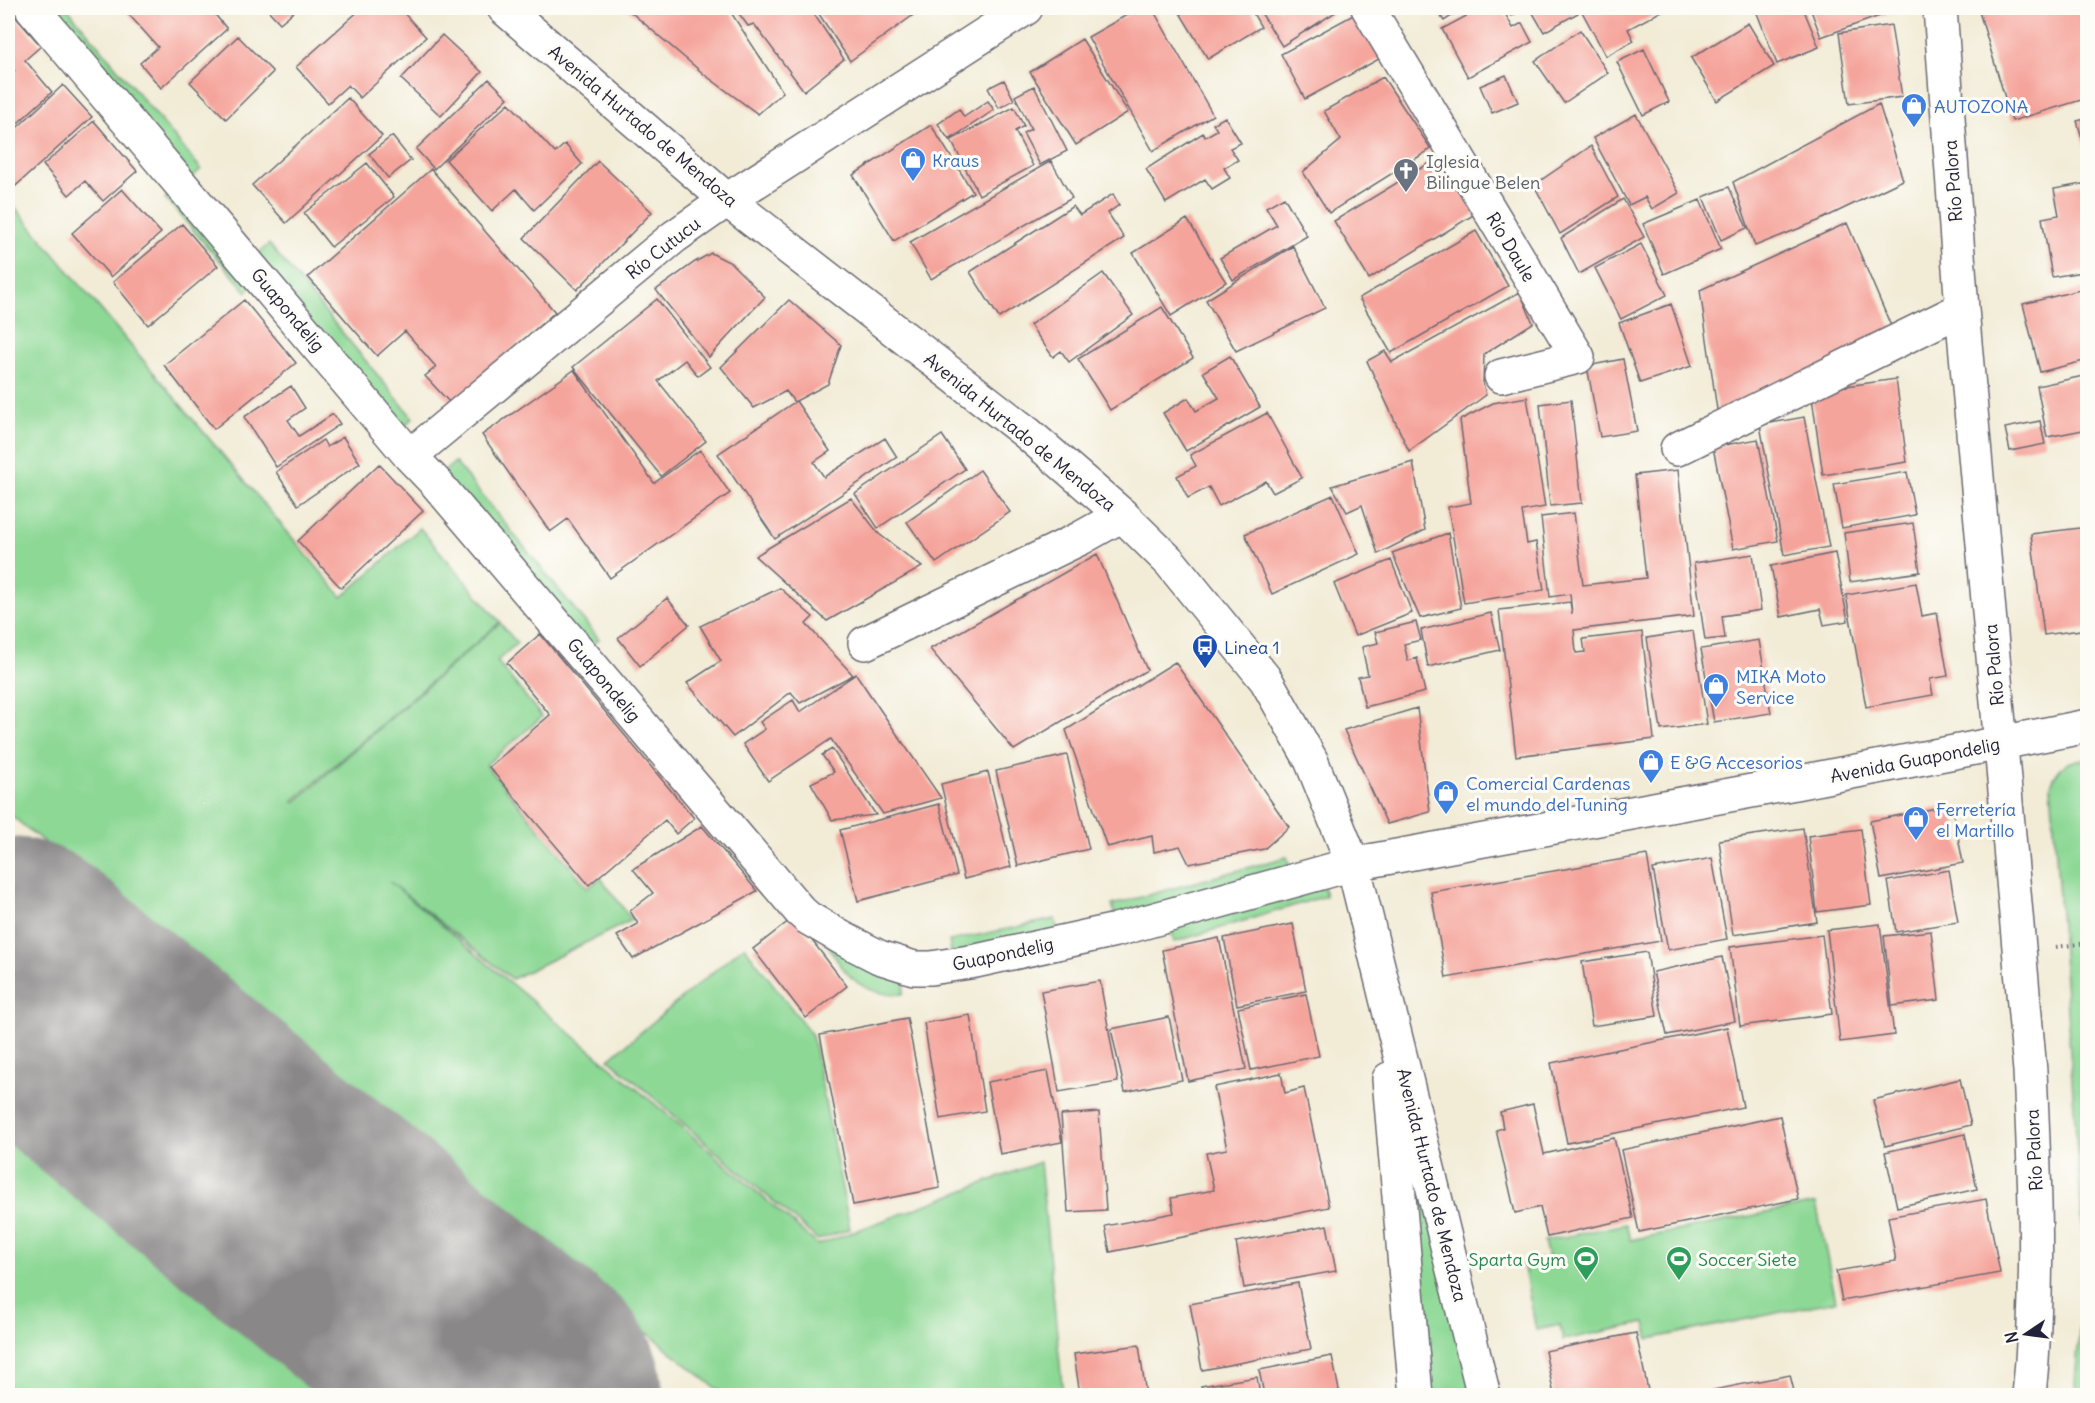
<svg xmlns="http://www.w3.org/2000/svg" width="2095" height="1403" font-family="Delius,sans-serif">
<rect width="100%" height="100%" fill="#fdfcf7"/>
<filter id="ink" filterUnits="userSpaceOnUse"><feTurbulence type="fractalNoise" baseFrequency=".0167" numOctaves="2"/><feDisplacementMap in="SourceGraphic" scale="12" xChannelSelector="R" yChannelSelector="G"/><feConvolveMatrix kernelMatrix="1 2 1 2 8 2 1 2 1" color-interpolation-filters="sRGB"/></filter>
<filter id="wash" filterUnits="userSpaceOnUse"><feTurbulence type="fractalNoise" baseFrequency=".008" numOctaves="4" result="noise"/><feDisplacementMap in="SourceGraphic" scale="24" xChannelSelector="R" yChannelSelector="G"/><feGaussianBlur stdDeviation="1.35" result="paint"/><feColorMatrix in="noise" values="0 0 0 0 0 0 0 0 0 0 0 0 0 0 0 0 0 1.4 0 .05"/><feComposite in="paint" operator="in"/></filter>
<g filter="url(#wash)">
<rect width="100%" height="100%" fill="#f2ecd7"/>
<path fill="#8cd894" stroke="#577d68" stroke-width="1.5" d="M43 8H67L201 169 184 185Z
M182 187 259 281 247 292 165 198Z
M8 199 342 597 420 528 500 622 293 801 295 802 500 623 517 643 497 661 542 717 486 765 588 888 601 878 632 920 512 979 390 882 680 1125 818 1245 1040 1162 1063 1395H724L8 813Z
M269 244 413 418 397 434 251 260Z
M455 462 599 639 583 655 436 478Z
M2087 758 2088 1395 2074 1396 2085 1263 2051 785C2059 764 2067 762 2087 758Z
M1287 857 1293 877 1119 929 1112 905Z
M1320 875 1326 896 1174 942 1168 918Z
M1055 919 1060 938 953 961 949 941Z
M827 943 907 971 903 994C864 997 844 976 827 943Z
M744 946 812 1035 850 1229 818 1240 609 1059Z
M1406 1126 1478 1395H1428Z
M8 1139 324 1395H8Z
M1816 1203 1836 1301 1649 1339 1645 1323 1563 1340 1560 1325 1536 1330 1523 1263 1548 1258 1544 1241 1626 1224 1630 1240Z"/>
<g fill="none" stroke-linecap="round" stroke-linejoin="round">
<path stroke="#8a8789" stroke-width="268" d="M8 971 529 1396"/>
</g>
<g id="blocks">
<path fill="#f5a49b" d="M123 8H218L213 12 227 29 161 88 140 63 158 47Z
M266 8H298L280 23Z
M362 8H399L426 37 360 98 348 85 328 103 296 67Z
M626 8H728L783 92 758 114 705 75Z
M735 8H810L844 59 804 91 754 24 748 26Z
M815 8H923L850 61Z
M1139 8H1152L1213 115 1153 151 1088 37Z
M1177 8H1250L1261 27 1208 59Z
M1258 8H1342L1282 46Z
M1435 8H1464L1444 21Z
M1481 8H1502L1513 28 1522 23 1532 42 1468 77 1442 29Z
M1506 8H1526L1511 16Z
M1530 8H1575L1578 13 1544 32Z
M1580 8H1660L1662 11 1628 29 1634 41 1606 56Z
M1755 8H1803L1819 47 1777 64Z
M1810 8H1902L1821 37Z
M1978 8H2088V32L2085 33 2088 41V98L2012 121Z
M12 13 41 46 25 60 52 92 8 132V76L15 70 8 75V17Z
M1357 13 1381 58 1305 99 1281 54Z
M1748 23 1774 66 1717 101 1691 58Z
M1891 25 1902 97 1849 104 1839 33Z
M1580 30 1608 73 1564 103 1535 61Z
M442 35 482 72 441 116 401 79Z
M238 36 273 72 226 119 190 82Z
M1082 39 1128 112 1076 145 1030 72Z
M1644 49 1669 102 1643 115 1617 62Z
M1506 75 1518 102 1492 113 1480 86Z
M1383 77 1431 149 1329 213 1303 172 1341 140 1324 111Z
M489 79 508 98 434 169 416 149Z
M1004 80 1014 100 999 108 988 88Z
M63 85 92 117 9 192 8 136Z
M1034 86 1067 151 1040 165 1023 133 1031 129 1015 96Z
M348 98 382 136 286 223 252 185Z
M988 101 994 110 949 140 938 124 959 109 964 117Z
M509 103 555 153 565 144 582 164 534 210 516 189 492 211 446 160Z
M1879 104 1903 180 1818 221 1755 246 1733 182Z
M1014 107 1024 126 1015 131 1033 166 979 195 951 140Z
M1636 114 1679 193 1652 209 1645 197 1629 205 1593 138Z
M1225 117 1241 143 1230 148 1238 160 1224 168 1230 178 1212 189 1205 179 1166 203 1146 169 1203 133 1205 137 1217 130 1213 124Z
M2088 118V155H2087L2077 121Z
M94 121 137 171 103 201 85 181 69 195 43 165Z
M931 125 973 192 894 241 853 175Z
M392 136 411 160 388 178 369 154Z
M1591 146 1618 197 1560 234 1534 185Z
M1441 156 1475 214 1369 279 1334 221Z
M598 161 652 212 577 290 524 238Z
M1051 161 1072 198 931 279 910 242Z
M367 163 394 197 331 247 304 213Z
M431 169 555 312 451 404 425 376 436 367 405 331 377 356 308 277Z
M2088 183V271L2052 277 2042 218 2059 215 2054 189Z
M1729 187 1747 228 1721 240 1703 197Z
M122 189 161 233 111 277 72 233Z
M1113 194 1119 205 1108 213 1124 238 999 318 970 272 1073 206 1080 215Z
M1284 197 1307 236 1233 280 1220 258 1277 225 1266 207Z
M1623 199 1644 237 1579 274 1561 238Z
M1700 200 1721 249 1664 274 1643 224Z
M1187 219 1226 282 1171 316 1133 253Z
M1847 223 1894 333 1718 417 1700 290Z
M182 224 218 266 148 325 113 282Z
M1476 231 1508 286 1391 353 1359 298Z
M1641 244 1667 295 1621 319 1595 268Z
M1293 246 1325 308 1236 351 1206 300Z
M711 253 731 263 765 297 709 357 656 290 695 262Z
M1103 273 1133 315 1069 362 1061 351 1053 357 1030 325Z
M2088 288V360L2040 372 2023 304Z
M1520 292 1533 323 1484 354 1483 383 1486 395 1409 451 1367 361 1385 351 1392 362Z
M657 299 710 367 698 376 685 360 658 381 706 441 661 476 573 367Z
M244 300 296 363 214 429 164 365Z
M789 300 841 345 828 384 794 402 786 391 754 408 721 367Z
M1671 304 1692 366 1640 383 1619 323Z
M1162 307 1193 358 1110 410 1078 359Z
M1230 356 1260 407 1186 451 1163 413 1188 398 1196 411 1219 398 1203 372Z
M1623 359 1637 431 1600 437 1587 366Z
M574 370 654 483 700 450 730 493 610 578 568 519 550 532 482 435Z
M2088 375V429L2047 437 2037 386Z
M1896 379 1907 462 1823 475 1811 391Z
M291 386 305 408 288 420 299 436 333 414 340 424 276 467 244 417Z
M1527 397 1545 507 1522 511 1527 544 1536 542 1544 590 1464 603 1448 507 1471 503 1460 420 1493 403Z
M1571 400 1582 503 1550 506 1540 404Z
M796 401 830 451 814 462 824 477 885 438 897 457 775 539 718 454Z
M1267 413 1302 478 1273 493 1266 481 1219 506 1209 487 1188 498 1177 476 1196 466 1190 455Z
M1804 417 1829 547 1784 555 1760 425Z
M2040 421 2045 444 2010 451 2005 428Z
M942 435 965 469 878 528 855 494Z
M343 437 360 463 298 505 276 472 323 440 327 447Z
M1758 439 1778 541 1733 549 1713 447Z
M1413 462 1425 530 1378 554 1362 505 1347 512 1332 486Z
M379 464 423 511 341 588 298 541Z
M980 470 1010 512 936 563 907 522Z
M1678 470 1694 616 1574 630 1576 653 1585 652 1583 639 1642 632 1654 739 1516 756 1499 610 1570 602 1572 614 1570 594 1550 597 1541 517 1574 513 1583 585 1646 578 1635 475Z
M1907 472 1915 515 1842 528 1834 484Z
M1333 495 1359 554 1272 594 1245 534Z
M851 498 879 534 922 567 827 621 755 556Z
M1913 523 1920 572 1850 582 1844 533Z
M2088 527V629L2044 635 2031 534Z
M1448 533 1461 608 1420 618 1392 553Z
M1835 553 1848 621 1824 625 1820 609 1781 617 1771 566Z
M1097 554 1147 670 1014 750 930 649Z
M1753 554 1761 610 1722 616 1725 638 1705 640 1694 563Z
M1391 560 1412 613 1355 636 1334 584Z
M1916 583 1922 616 1937 613 1948 676 1930 679 1933 695 1866 707 1846 595Z
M780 588 813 617 806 624 853 675 800 703 791 692 733 737 687 683 721 661 700 626Z
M667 598 689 625 640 666 618 638Z
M1491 613 1500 650 1428 667 1421 630Z
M1416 622 1421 640 1404 644 1408 661 1417 658 1425 692 1365 707 1358 677 1368 675 1362 647 1378 643 1375 632Z
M1693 631 1707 724 1661 730 1647 638Z
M540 634 694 818 676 834 665 820 589 885 489 767 550 715 507 663Z
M1759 640 1771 713 1714 722 1701 649Z
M1175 662 1289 827 1264 849 1189 864 1180 846 1154 852 1152 836 1107 847 1066 730Z
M856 674 881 711 941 798 883 814 831 739 768 781 743 744 765 729 760 722 793 700 800 712Z
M1417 708 1430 812 1387 824 1344 730Z
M832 749 876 815 832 820 811 783 834 772 822 755Z
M1067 755 1089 849 1018 866 996 771Z
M988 772 1011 867 964 879 941 784Z
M939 804 957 875 858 901 840 830Z
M1952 805 1963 863 1881 879 1870 821Z
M702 826 757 891 633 959 617 936 638 924 630 911 653 893 633 869Z
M1803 828 1817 922 1733 935 1719 840Z
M1861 829 1871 905 1817 912 1808 836Z
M1647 855 1661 941 1446 978 1431 892Z
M1712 858 1727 939 1668 950 1653 869Z
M1949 870 1958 922 1896 932 1888 881Z
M794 917 847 986 806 1018 753 949Z
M1293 924 1306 991 1237 1005 1224 938Z
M1880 924 1894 1035 1840 1042 1827 930Z
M1931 931 1939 1000 1892 1006 1884 936Z
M1822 935 1832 1014 1740 1026 1730 947Z
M1219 938 1246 1069 1188 1081 1162 950Z
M1647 952 1657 1016 1592 1026 1582 962Z
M1722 957 1735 1021 1667 1035 1653 972Z
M1100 981 1118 1082 1059 1092 1041 991Z
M1306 994 1319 1056 1251 1070 1238 1008Z
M970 1015 985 1111 940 1119 924 1023Z
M1169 1017 1182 1080 1125 1092 1111 1029Z
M907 1018 940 1188 853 1205 820 1035Z
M1727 1027 1743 1107 1567 1143 1551 1063Z
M1048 1071 1062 1142 1000 1154 987 1082Z
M1281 1073 1285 1093 1304 1088 1329 1207 1110 1252 1105 1226 1174 1213 1171 1198 1214 1190 1206 1153 1227 1149 1214 1087Z
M1960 1079 1971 1125 1885 1146 1873 1100Z
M1533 1104 1544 1154 1614 1138 1633 1218 1547 1237 1540 1207 1515 1213 1496 1130 1503 1128 1500 1112Z
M1099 1112 1106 1210 1068 1212 1061 1115Z
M1780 1116 1798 1199 1639 1232 1621 1150Z
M1965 1134 1977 1189 1897 1207 1885 1152Z
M1986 1199 2000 1273 1842 1301 1836 1271 1896 1261 1888 1217Z
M1327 1225 1336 1271 1244 1288 1236 1242Z
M1298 1283 1311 1349 1202 1370 1190 1304Z
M1636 1333 1649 1395H1554L1545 1351Z
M1139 1345 1146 1395H1080L1074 1354Z
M1332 1356 1340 1395H1264L1259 1370Z
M1790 1375 1795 1395H1693V1394Z
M1257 1377 1260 1395H1202L1201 1386Z"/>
</g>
</g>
<g filter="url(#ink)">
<use href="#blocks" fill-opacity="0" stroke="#6b6972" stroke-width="1.5"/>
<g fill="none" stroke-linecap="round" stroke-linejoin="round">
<defs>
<path id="minor" d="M32 8 410 456 436 483 800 911 808 918 842 938 879 957 914 968H931L976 961 1116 930 1353 864 1790 784 2088 726
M1368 8 1578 357 1501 376
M1940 8 1962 309 2030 1071C2035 1179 2040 1287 2029 1396
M1677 449 1962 309
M410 456 674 237 727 200 1026 8
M865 643 1081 538 1122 515"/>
<path id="major" d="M504 8 727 200 1027 433 1122 515 1170 562 1266 680 1311 760 1353 864 1484 1396
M1389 1079 1416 1396"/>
</defs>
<use href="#minor" stroke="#6b6972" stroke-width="36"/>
<use href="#major" stroke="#6b6972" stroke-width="36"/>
<path stroke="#6b6972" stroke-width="4" stroke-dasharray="1.5 4.5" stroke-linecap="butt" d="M2056 947 2088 943"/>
<use href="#minor" stroke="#fff" stroke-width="33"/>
<use href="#major" stroke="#fff" stroke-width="33"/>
</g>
</g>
<defs>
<symbol id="shop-pin" viewBox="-11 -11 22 30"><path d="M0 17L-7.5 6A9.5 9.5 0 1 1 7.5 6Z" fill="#3f7fe0" stroke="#fdfcf7"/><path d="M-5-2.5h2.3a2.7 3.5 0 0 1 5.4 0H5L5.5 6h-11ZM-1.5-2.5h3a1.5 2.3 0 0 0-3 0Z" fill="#fff"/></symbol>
<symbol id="church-pin" viewBox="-11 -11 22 30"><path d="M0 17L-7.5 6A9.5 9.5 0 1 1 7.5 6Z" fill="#6b7280" stroke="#fdfcf7"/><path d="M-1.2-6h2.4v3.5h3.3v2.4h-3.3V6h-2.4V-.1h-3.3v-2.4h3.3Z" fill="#fff"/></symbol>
<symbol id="bus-pin" viewBox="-11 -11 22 30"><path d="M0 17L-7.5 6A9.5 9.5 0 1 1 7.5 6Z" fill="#1a4fb4" stroke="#fdfcf7"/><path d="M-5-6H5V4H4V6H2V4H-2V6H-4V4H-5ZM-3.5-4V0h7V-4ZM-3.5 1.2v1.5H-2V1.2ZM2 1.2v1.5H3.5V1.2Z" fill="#fff"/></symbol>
<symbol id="stadium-pin" viewBox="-11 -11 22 30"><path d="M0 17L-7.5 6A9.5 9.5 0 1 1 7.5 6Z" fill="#2e9e5b" stroke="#fdfcf7"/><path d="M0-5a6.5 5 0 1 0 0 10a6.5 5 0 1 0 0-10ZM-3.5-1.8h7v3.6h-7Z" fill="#fff"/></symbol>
</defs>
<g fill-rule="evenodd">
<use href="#shop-pin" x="1899" y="91" width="30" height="40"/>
<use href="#shop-pin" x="898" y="145" width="30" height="40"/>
<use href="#church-pin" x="1391" y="156" width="30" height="40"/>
<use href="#bus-pin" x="1190" y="632" width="30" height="40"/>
<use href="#shop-pin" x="1701" y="671" width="30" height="40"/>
<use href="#shop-pin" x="1636" y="747" width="30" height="40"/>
<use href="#shop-pin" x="1431" y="778" width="30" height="40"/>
<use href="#shop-pin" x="1901" y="804" width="30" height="40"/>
<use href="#stadium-pin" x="1571" y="1244" width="30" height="40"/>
<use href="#stadium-pin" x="1664" y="1244" width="30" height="40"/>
</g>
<g text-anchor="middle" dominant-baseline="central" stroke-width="6" stroke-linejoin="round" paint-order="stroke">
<g font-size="18" fill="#366cbe" stroke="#fdfcf7" text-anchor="start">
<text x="1934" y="106">AUTOZONA</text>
<text x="932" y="160">Kraus</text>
<text x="1736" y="676">MIKA Moto<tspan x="1736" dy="21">Service</tspan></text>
<text x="1670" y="762">E &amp;G Accesorios</text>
<text x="1466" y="783">Comercial Cardenas<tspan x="1466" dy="21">el mundo del Tuning</tspan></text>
<text x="1936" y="809">Ferretería<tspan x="1936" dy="21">el Martillo</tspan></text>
</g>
<g font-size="18" fill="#22223b" stroke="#fdfcf7">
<text transform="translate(643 126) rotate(40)">Avenida Hurtado de Mendoza</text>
<text transform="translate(1953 181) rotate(-94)">Río Palora</text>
<text transform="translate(1511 247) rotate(59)">Río Daule</text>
<text transform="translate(663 248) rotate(-38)">Río Cutucu</text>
<text transform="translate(288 310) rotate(50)">Guapondelig</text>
<text transform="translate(1020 432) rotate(39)">Avenida Hurtado de Mendoza</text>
<text transform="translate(1994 665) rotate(-95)">Río Palora</text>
<text transform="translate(604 680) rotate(50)">Guapondelig</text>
<text transform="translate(1915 760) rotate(-11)">Avenida Guapondelig</text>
<text transform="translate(1003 954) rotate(-12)">Guapondelig</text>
<text transform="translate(2034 1150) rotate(-93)">Río Palora</text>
<text transform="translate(1432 1185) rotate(76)">Avenida Hurtado de Mendoza</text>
</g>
<g font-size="18" fill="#5b616d" stroke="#fdfcf7" text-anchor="start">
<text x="1426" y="161">Iglesia<tspan x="1426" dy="21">Bilingue Belen</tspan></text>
</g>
<g font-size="18" fill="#164399" stroke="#fdfcf7" text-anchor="start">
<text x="1224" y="647">Linea 1</text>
</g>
<g font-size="18" fill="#27864d" stroke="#fdfcf7" text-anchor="end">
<text x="1566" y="1259">Sparta Gym</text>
<text x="1698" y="1259" text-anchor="start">Soccer Siete</text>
</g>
</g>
<rect width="2095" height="1403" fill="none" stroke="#fdfcf7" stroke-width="30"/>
<g transform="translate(2026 1334) rotate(257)" stroke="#fdfcf7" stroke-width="4.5" paint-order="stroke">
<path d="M0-4.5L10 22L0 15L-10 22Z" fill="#22223b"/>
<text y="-9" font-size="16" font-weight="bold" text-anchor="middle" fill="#22223b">N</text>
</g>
</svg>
